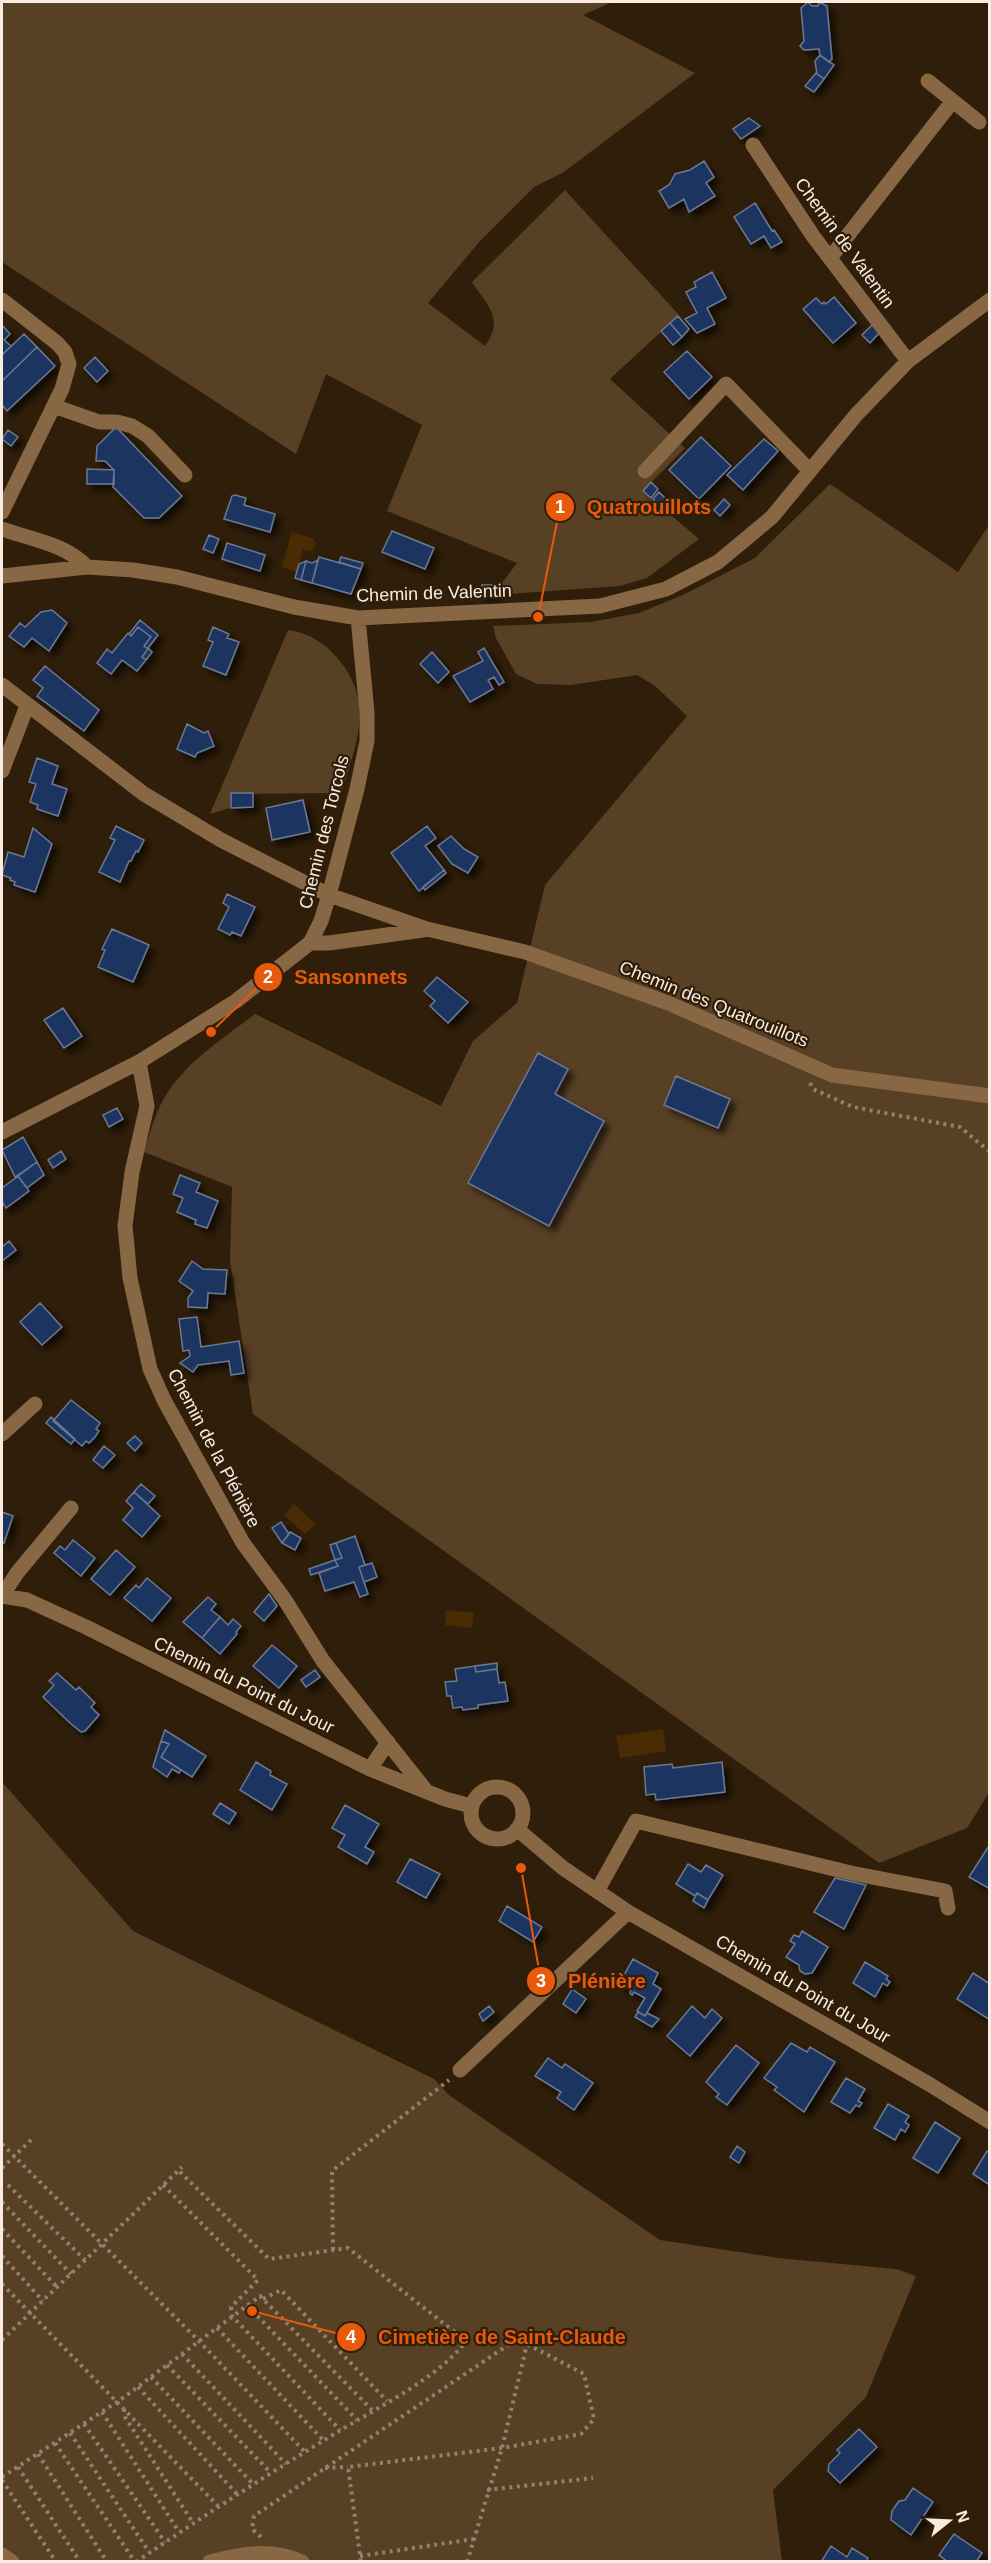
<svg xmlns="http://www.w3.org/2000/svg" width="991" height="2563" font-family="Helvetica,sans-serif">
<defs>
<filter id="shadow"><feDropShadow dx="5.5" dy="5.5" stdDeviation="3" flood-color="#0009"/></filter>
</defs>
<rect width="100%" height="100%" fill="#2f1e09"/>
<path fill="#584025" d="M2 2H612L583 15 695 73 564 172 534 187 480 241 428 303 485 346C505 319 487 305 472 282L565 190 679 315 610 379 685 448 643 491 699 539 647 578 620 586 493 595 517 563 387 511 422 425 326 374 296 454 2 262Z
M830 484 958 572 989 525 990 1791 967 1828 879 1863 253 1414 230 1260 232 1187 144 1152C149 1137 153 1119 161 1104 181 1065 221 1040 255 1014L441 1106 473 1041 517 1003 545 885 687 716 655 686 637 675 571 685 537 684 516 674 496 638 493 626 591 622 639 613 685 594 755 558Z
M288 630C309 633 325 643 339 660 375 703 356 745 341 793L231 794 230 808 210 814Z
M2 1782 133 1931 434 2079 449 2095 660 2240 778 2258 896 2269 916 2276 866 2397 773 2490 782 2561H2Z"/>
<path fill="#4a2c04" d="M292 532 313 538 316 543 315 548 309 551 303 549 297 572 282 567Z
M294 1504 316 1524 305 1534 284 1515Z
M446 1610 474 1613 472 1628 445 1625Z
M663 1729 666 1751 620 1758 616 1736Z"/>
<path fill="#1f3461" stroke="#6b7992" stroke-width="1.5" filter="url(#shadow)" d="M808 2 812 6H818L819 2 827 6 832 59 829 62 820 55 819 49 804 50 800 46 804 41 801 8Z
M820 55 834 65 824 79 817 74 815 61Z
M816 73 824 79 814 92 805 86Z
M749 118 760 126 741 139 733 129Z
M704 161 714 177 706 183 715 196 689 212 684 199 669 208 659 191 669 185 675 174 690 170Z
M755 203 772 231 774 230 782 242 771 248 764 236 751 244 734 217Z
M712 272 726 298 707 308 715 324 697 333 685 319 697 313 686 292 696 287 694 282Z
M834 297 856 323 833 343 803 309 816 298 822 304 824 302 826 304Z
M678 316 689 329 682 337 670 323Z
M670 323 682 337 673 345 661 331Z
M874 323 881 331 870 343 862 335Z
M2 325 10 334 4 340 11 346 2 355Z
M24 334 37 347 2 381V355Z
M37 347 55 366 7 411 2 405V381Z
M687 351 712 377 689 399 664 372Z
M95 357 108 371 97 382 84 368Z
M116 427 182 496 159 518H144L113 487 114 470 105 461H96L97 446Z
M8 430 18 437 11 446 2 439Z
M701 437 731 466 699 499 669 470Z
M764 439 778 451 743 490 727 475Z
M87 469 114 470V484H87Z
M651 482 658 489 651 498 643 491Z
M659 492 667 500 661 507 653 499Z
M235 495 246 498 244 505 275 514 270 532 224 519 232 496Z
M724 499 730 505 720 516 714 510Z
M392 531 434 548 425 569 382 552Z
M209 535 219 539 213 553 203 549Z
M227 543 265 555 260 571 222 559Z
M319 557 361 569 351 594 312 583Z
M341 557 363 563 361 569 339 562Z
M318 560 312 583 301 580 306 561 312 563Z
M306 561 301 580 295 578 299 564Z
M482 585H493V595L482 596Z
M52 610 67 623 49 651 32 638 24 647 9 636 20 623 25 627 41 612Z
M140 620 158 635 148 648 152 652 146 660 142 657 148 649 144 646 151 637 138 627 131 636 129 634Z
M138 627 151 637 144 646 148 649 142 657 146 660 137 671 122 660 111 674 97 663 107 649 112 653 128 633 131 636Z
M213 627 229 634 227 638 239 642 226 675 203 666 213 642 208 640Z
M484 648 504 682 499 685 494 677 488 680 493 689 470 702 453 676 483 661 478 652Z
M432 652 449 672 438 683 420 664Z
M45 666 99 710 84 731 37 696 43 688 33 680Z
M187 724 204 733 208 731 214 746 197 753 195 757 177 749Z
M37 758 58 766 52 784 67 789 58 816 37 809 38 805 30 802 36 784 29 782Z
M231 793H253V807L231 808Z
M303 800 310 832 272 840 266 808Z
M116 826 144 840 138 852 136 851 131 861H129L120 882 99 872 115 840 110 838Z
M427 826 436 838 425 846 444 870 419 891 391 853Z
M33 828 52 844 35 892 14 885 15 882 10 880 11 878 2 875 8 852 24 857Z
M451 836 464 849 478 857 468 873 452 864 438 846Z
M444 870 446 873 425 890 423 887Z
M227 894 255 907 241 936 232 932 230 935 218 929 229 907 223 903Z
M112 929 149 945 133 982 98 967 105 950 102 949Z
M437 977 468 1002 448 1023 430 1006 435 1001 424 991Z
M63 1008 82 1036 64 1048 44 1020Z
M538 1053 568 1069 555 1094 604 1121 549 1226 468 1183Z
M676 1076 730 1099 718 1128 664 1105Z
M117 1108 123 1119 109 1127 103 1115Z
M23 1137 37 1162 15 1177 2 1150Z
M61 1151 66 1159 53 1168 48 1160Z
M37 1162 44 1175 27 1188 18 1176Z
M180 1175 200 1183 196 1192 218 1201 207 1228 195 1224 196 1220 177 1212 183 1198 173 1194Z
M18 1176 29 1191 6 1208 2 1201V1188Z
M9 1241 16 1250 2 1261V1247Z
M192 1261 203 1269 227 1270 225 1294 208 1293 207 1308 188 1307V1298L193 1291 179 1281Z
M40 1303 62 1327 42 1345 20 1322Z
M197 1317 201 1347 239 1341 244 1373 231 1375 229 1361 198 1365 193 1372 180 1363 190 1356 189 1350 183 1351 179 1319Z
M71 1400 100 1423 96 1429 99 1431 95 1437 89 1443 86 1441 82 1446 53 1421Z
M51 1417 75 1439 71 1444 46 1423Z
M135 1436 142 1443 135 1451 127 1443Z
M104 1446 115 1455 103 1468 93 1460Z
M141 1484 155 1496 148 1504 134 1492Z
M134 1492 160 1516 142 1537 123 1520 133 1508 126 1501Z
M2 1512 13 1516 4 1543 2 1542Z
M281 1522 289 1534 282 1543 272 1528Z
M290 1532 301 1538 295 1550 282 1543Z
M355 1536 365 1565 359 1567 368 1594 360 1597 354 1582 325 1591 319 1573 338 1566 335 1560 342 1558 336 1543Z
M73 1540 95 1558 81 1576 54 1553 60 1546 65 1550Z
M336 1543 342 1558 335 1560 330 1545Z
M116 1550 135 1567 110 1595 91 1579Z
M335 1560 338 1566 311 1575 309 1569Z
M372 1563 377 1577 364 1582 359 1567Z
M147 1578 171 1598 152 1621 124 1598 136 1585 139 1588Z
M269 1594 277 1606 264 1621 254 1612Z
M208 1597 216 1604 211 1610 220 1617 202 1638 183 1622Z
M220 1617 228 1625 233 1619 241 1626 236 1632 237 1634 220 1654 202 1638Z
M272 1645 297 1666 279 1688 253 1666Z
M497 1663V1669L476 1672 475 1666Z
M475 1666 476 1672 497 1669 499 1683 505 1682 508 1701 478 1705V1708L463 1710 462 1707 453 1708 451 1696H447L445 1682 457 1681 455 1669Z
M315 1670 320 1677 306 1687 301 1680Z
M57 1673 76 1690 79 1687 95 1703 91 1707 99 1715 85 1731 81 1732 70 1723 43 1697 54 1685 49 1681Z
M165 1730 206 1756 192 1777 161 1757 169 1744 161 1741Z
M161 1741 169 1744 161 1757 181 1770 179 1773 172 1769 167 1777 153 1767Z
M256 1762 271 1771 270 1775 287 1784 272 1810 240 1790Z
M722 1762 725 1792 656 1800 655 1794 646 1795 644 1767 672 1764 673 1768Z
M220 1803 236 1813 229 1824 213 1814Z
M345 1805 379 1824 365 1847 374 1852 367 1864 338 1847 345 1835 332 1828Z
M990 1844V1889L969 1877Z
M410 1859 440 1874 426 1898 397 1882Z
M688 1864 701 1872 706 1865 723 1875 708 1900 697 1893 695 1896 676 1884Z
M835 1878 866 1885 844 1929 814 1912Z
M697 1893 708 1900 704 1908 693 1901Z
M507 1906 542 1927 533 1942 499 1921Z
M802 1931 828 1947 812 1973 805 1974 800 1971 799 1965 786 1957 795 1944 790 1941 794 1935 799 1937Z
M633 1959 658 1973 653 1984 661 1989 645 2016 637 2011 645 1998 634 1992 632 1995 630 1993 631 1990 619 1984Z
M865 1962 888 1976 886 1979 890 1982 887 1986 883 1983 875 1997 853 1983Z
M973 1973 990 1984V2020L957 1999Z
M572 1989 586 1999 576 2013 563 2004Z
M489 2006 494 2012 483 2021 479 2014Z
M692 2006 705 2018 712 2009 722 2018 690 2056 667 2036Z
M638 2012 645 2016 647 2013 659 2019 652 2027 635 2017Z
M791 2043 807 2052 810 2047 835 2062 804 2112 774 2090 777 2087 764 2078Z
M736 2045 759 2063 727 2105 716 2097 719 2094 706 2082Z
M548 2058 562 2068 565 2064 593 2083 574 2110 557 2098 561 2092 535 2076Z
M846 2078 865 2089 858 2101 862 2103 859 2107 856 2105 850 2113 831 2102Z
M888 2104 909 2116 905 2122 909 2125 905 2132 901 2129 895 2140 874 2128Z
M935 2122 960 2138 938 2173 913 2158Z
M737 2146 745 2152 739 2163 730 2157Z
M987 2151 990 2153V2185L973 2174Z
M859 2429 877 2447 840 2483 828 2471 829 2464 840 2453 837 2450Z
M913 2488 933 2502 911 2535 891 2520 892 2511 899 2501 905 2500Z
M954 2534 982 2553 976 2562H948L939 2555Z
M831 2546 847 2557 852 2548 868 2558 866 2562H821Z"/>
<g fill="none" stroke-linecap="round" stroke-linejoin="round">
<path stroke="#908271" stroke-width="4" stroke-dasharray="3 4.5" stroke-linecap="butt" d="M810 1083 813 1089 853 1107 960 1127 990 1152
M2 2144 199 2341 305 2452
M2 2168 32 2139
M8 2185 85 2260
M163 2185 258 2280 231 2307 232 2316 340 2430
M2 2202 71 2274
M2 2229 57 2287
M333 2250 332 2171 449 2080
M2 2256 43 2301
M2 2284 218 2506
M263 2299 281 2290 387 2401
M247 2305 357 2420
M217 2328 323 2440
M2 2340 182 2167
M182 2354 286 2464
M167 2365 271 2473
M151 2377 253 2484
M138 2387 237 2494
M124 2409 125 2417 193 2523
M102 2412 179 2532
M84 2424 165 2542
M70 2433 149 2552
M55 2443 135 2562
M38 2454 107 2562
M18 2467 80 2562
M325 2468 348 2467
M2 2477 120 2400 260 2296 372 2410
M2 2480 56 2562
M487 2490 593 2478
M261 2537 252 2529 254 2516 514 2341 527 2344 584 2374 594 2419 581 2434 502 2448 348 2467 361 2562
M360 2556 474 2539
M136 2562C202 2517 268 2474 336 2433 375 2409 440 2377 466 2341L348 2248 269 2259 178 2170
M467 2562 502 2448 527 2344"/>
<path stroke="#876744" stroke-width="15" d="M928 81 979 122
M753 145 813 236 908 361
M830 258 952 102
M2 300 57 343 65 352 69 364 62 389 2 512
M54 406 99 422H117L132 426 148 436 185 475
M645 471 726 384 810 471
M2 529C30 539 66 544 87 567
M2 576 87 567 133 570 177 577 294 607 358 618 600 606 666 589 718 562 772 517 856 415 908 361 990 300
M2 685 144 794 221 840 329 895 427 929 525 952 668 1003 832 1075 990 1096
M2 771 27 706
M310 943H329L423 930
M139 1062 147 1106 132 1172 125 1226 130 1278 150 1369 164 1400 243 1543 285 1600 323 1661 427 1792
M2 1132 139 1062 236 1001 310 943 321 921 329 895 357 789 367 741V712L358 618
M2 1434 35 1404
M2 1596 27 1600 86 1627 370 1769 445 1799 471 1806
M2 1596 17 1573 71 1508
M370 1769 388 1742
M471 1813a26 26 0 1 1 52 0a26 26 0 1 1-52 0Z
M517 1829 563 1868 628 1912 929 2084 990 2122
M597 1891 636 1821 851 1873 945 1891 948 1908
M460 2070 628 1912
M2 2555 12 2562
M210 2562C241 2554 271 2548 302 2562"/>
</g>
<g text-anchor="middle" dominant-baseline="central" stroke-width="4.5" stroke-linejoin="round" paint-order="stroke">
<g font-size="18" fill="#f8ece0" stroke="#2f1e09">
<text transform="translate(845 243) rotate(54)">Chemin de Valentin</text>
<text transform="translate(434 593) rotate(-2)">Chemin de Valentin</text>
<text transform="translate(324 832) rotate(-76)">Chemin des Torcols</text>
<text transform="translate(714 1004) rotate(22)">Chemin des Quatrouillots</text>
<text transform="translate(214 1448) rotate(62)">Chemin de la Plénière</text>
<text transform="translate(244 1685) rotate(26)">Chemin du Point du Jour</text>
<text transform="translate(803 1989) rotate(30)">Chemin du Point du Jour</text>
</g>
</g>
<path fill="none" stroke="#e8590c" stroke-width="2" d="M538 617L560 507M211 1032L268 977M521 1868L541 1981M252 2311L351 2337"/>
<g fill="#e8590c" stroke="#2f1e09" stroke-width="2">
<circle cx="538" cy="617" r="6"/>
<circle cx="211" cy="1032" r="6"/>
<circle cx="521" cy="1868" r="6"/>
<circle cx="252" cy="2311" r="6"/>
<circle cx="560" cy="507" r="15"/>
<circle cx="268" cy="977" r="15"/>
<circle cx="541" cy="1981" r="15"/>
<circle cx="351" cy="2337" r="15"/>
</g>
<g font-size="18" text-anchor="middle" font-weight="bold" fill="#fff">
<text x="560" y="513">1</text>
<text x="268" y="983">2</text>
<text x="541" y="1987">3</text>
<text x="351" y="2343">4</text>
</g>
<g font-size="20" text-anchor="middle" font-weight="bold" fill="#e8590c" stroke="#2f1e09" stroke-width="4.5" stroke-linejoin="round" paint-order="stroke">
<text x="649" y="514">Quatrouillots</text>
<text x="351" y="984">Sansonnets</text>
<text x="607" y="1988">Plénière</text>
<text x="502" y="2344">Cimetière de Saint-Claude</text>
</g>
<rect width="991" height="2563" fill="none" stroke="#f8ece0" stroke-width="6"/>
<g transform="translate(949 2521) rotate(72)" stroke="#2f1e09" stroke-width="4.5" paint-order="stroke">
<path d="M0-4.5L10 22L0 15L-10 22Z" fill="#f8ece0"/>
<text y="-9" font-size="16" font-weight="bold" text-anchor="middle" fill="#f8ece0">N</text>
</g>
</svg>
